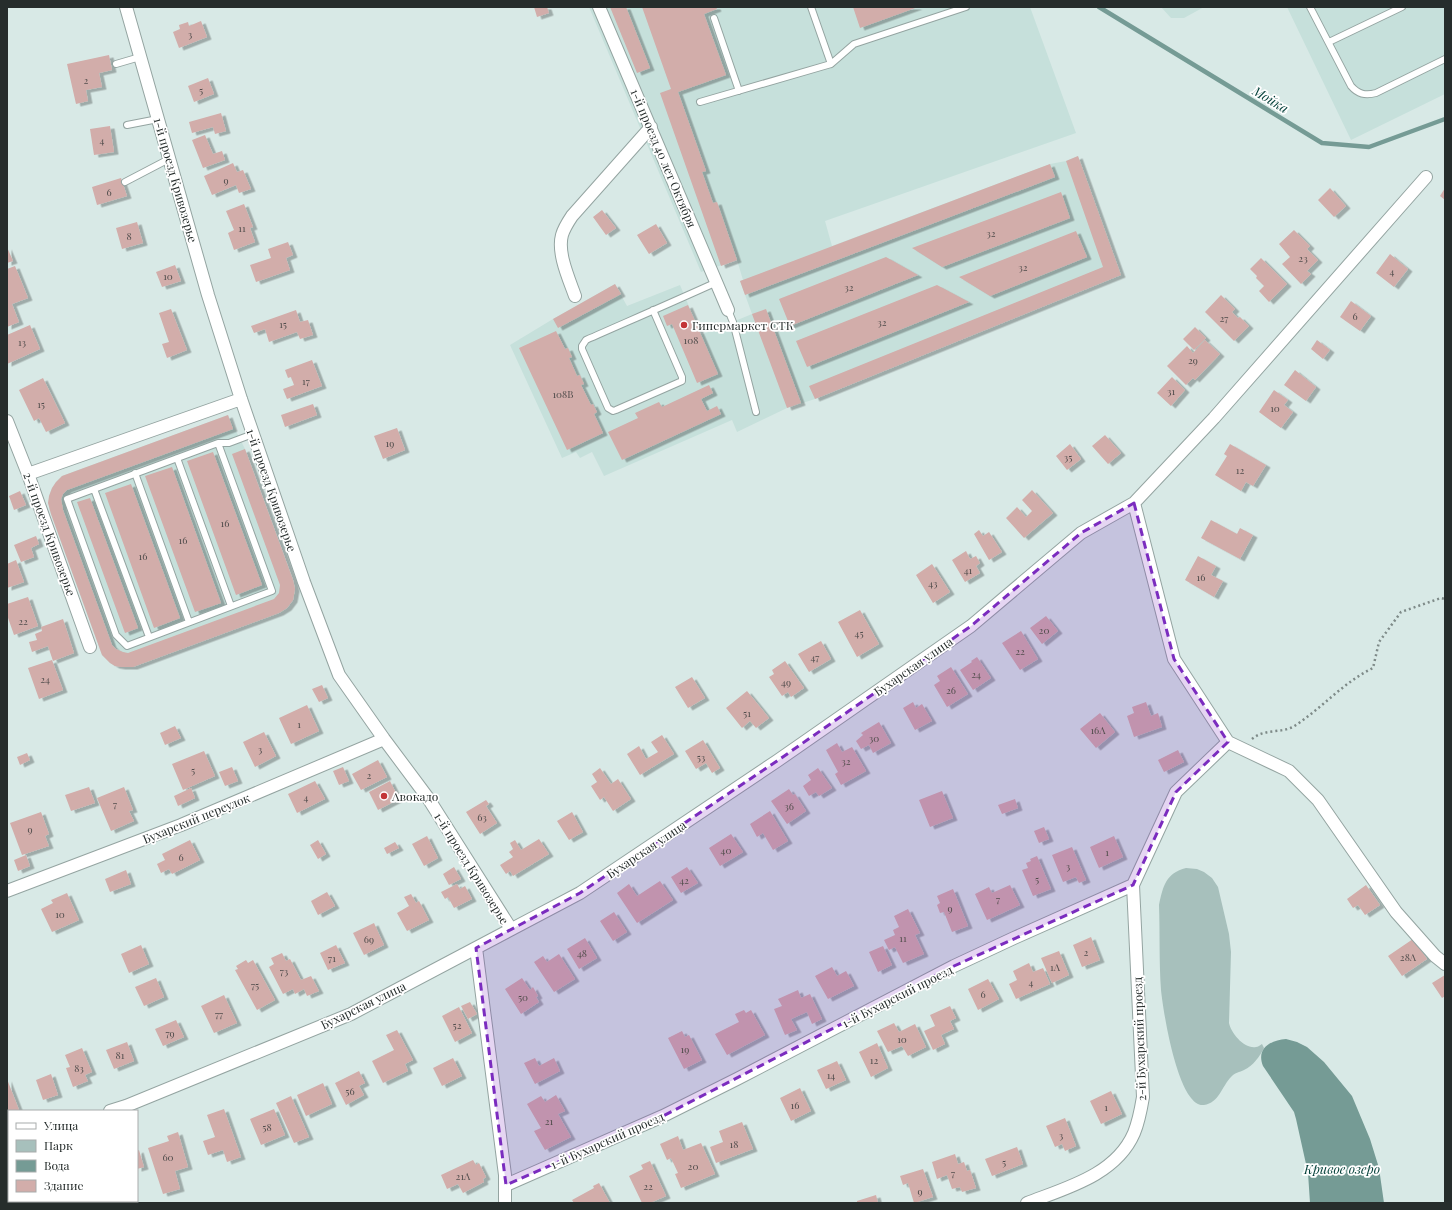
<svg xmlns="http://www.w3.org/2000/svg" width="1452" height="1210" font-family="'Playfair Display',serif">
<defs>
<filter id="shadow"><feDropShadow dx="4.5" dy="2.5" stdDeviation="0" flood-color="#0004"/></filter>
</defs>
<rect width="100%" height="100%" fill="#d8e9e6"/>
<path fill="#c6e0db" d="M589 7H1030L1076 133 825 221 832 246 1050 164 1066 161 1078 156 1121 275 815 399 787 408 737 432 732 420 604 476 592 452 580 458 576 452 562 458 510 345 553 319 615 284 627 306 680 285 701 335 752 314 740 281 743 280 737 260 701 272Z
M1161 7H1204L1184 18H1171Z
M1287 7H1445V94L1351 140Z
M228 415 245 449 293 600 287 608 279 613 133 667H121L115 666 110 663 102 655 49 509V496L52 488 56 482 62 476Z"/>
<path fill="#a7c0bc" d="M1186 868 1197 869 1204 872 1212 878 1218 887 1229 934 1231 952 1229 1023C1231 1033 1244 1049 1256 1047 1258 1047 1260 1045 1262 1044L1264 1048C1260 1056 1253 1066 1244 1070 1240 1072 1234 1073 1231 1077 1222 1086 1219 1103 1204 1105 1178 1108 1163 1010 1161 990 1159 962 1160 933 1159 905 1163 886 1166 873 1186 868Z"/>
<path fill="#759b95" d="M1286 1039 1297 1042 1307 1047 1324 1062 1352 1096 1370 1139 1379 1168 1384 1203H1310L1308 1173 1296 1119 1294 1112 1263 1066C1256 1049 1270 1040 1286 1039Z"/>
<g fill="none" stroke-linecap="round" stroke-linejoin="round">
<path stroke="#759b95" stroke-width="4.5" d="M1099 7 1322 143 1369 147 1445 119"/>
</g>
<path fill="#d2adaa" filter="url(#shadow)" d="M534 7H547L549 13 537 17Z
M610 7H626L650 68 637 73Z
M642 7H716L717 9 704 14 726 75 678 92 706 171 702 172 713 203 717 202 737 260 721 266 660 93 671 89Z
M853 7H918L860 28Z
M201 21 207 37 179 48 173 32 180 29 179 25 188 22 189 26Z
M109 55 112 70 99 73 102 87 86 90 88 101 76 104 67 64Z
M208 78 214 94 194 102 188 86Z
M221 113 226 131 215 134 213 127 192 133 189 122Z
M110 126 114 152 94 155 90 129Z
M205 135 213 154 222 151 225 160 203 168 192 140Z
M1078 156 1121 275 815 399 809 386 1103 267 1066 161Z
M233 163 237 172 243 170 251 189 239 193 236 185 212 195 204 176Z
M1050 164 1055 177 745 295 740 281Z
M121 178 127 196 97 205 92 187Z
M1330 188 1346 206 1334 217 1318 200Z
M1445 188V200L1440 196Z
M1061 192 1070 218 942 267 912 248Z
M244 204 253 227 250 228 255 242 234 250 228 233 234 230 226 211Z
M602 210 616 228 606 235 593 217Z
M137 222 143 243 122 249 116 228Z
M656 224 667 243 649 254 637 235Z
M1294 230 1310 246 1307 249 1318 260 1307 271 1311 274 1301 284 1282 264 1290 257 1279 244Z
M1076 231 1087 257 990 296 959 277Z
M288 242 293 255 286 258 290 270 256 282 250 265 271 258 268 249Z
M7 247 13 261 7 263Z
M1390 254 1408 269 1394 287 1376 273Z
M886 257 918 275 790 326 779 299Z
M1261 258 1287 284 1269 302 1259 291 1264 286 1256 278 1257 276 1250 269Z
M175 265 181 281 162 287 156 272Z
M15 266 28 298 12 304 19 322 7 327V269Z
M615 284 621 294 558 328 553 319Z
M937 285 969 302 807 367 796 341Z
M1221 295 1235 309 1232 312 1238 318 1240 317 1249 326 1234 341 1205 312Z
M1351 301 1371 316 1360 331 1340 317Z
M688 305 718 374 697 383 672 324 667 326 663 316Z
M171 309 187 350 167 358 162 344 169 342 159 313Z
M766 309 801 403 787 408 752 314Z
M296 310 300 322 308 320 313 335 300 339 297 332 269 342 265 329 254 333 251 326Z
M30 325 40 349 7 364V335Z
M1195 327 1206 338 1194 350 1183 339Z
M556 331 565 349 568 348 572 357 569 358 577 376 580 375 584 384 581 385 591 405 593 404 597 412 594 414 603 433 567 450 519 348Z
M1205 340 1220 354 1195 380 1193 378 1186 385 1167 366 1187 346 1193 353Z
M1317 340 1330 350 1323 359 1311 349Z
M312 360 322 386 287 399 283 389 294 385 291 377 288 378 285 370Z
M1295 370 1316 387 1306 401 1284 385Z
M1172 377 1185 390 1171 406 1157 393Z
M43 378 65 423 46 432 39 418 34 421 19 390Z
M709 385 713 393 701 399 707 411 717 406 721 414 622 460 608 432 638 418 635 413 659 402 662 407Z
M1274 390 1288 400 1284 405 1293 412 1281 428 1259 412Z
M313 404 317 415 285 427 281 415Z
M228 415 233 429 67 490 63 494 61 499 63 510 112 645 116 649 123 652 128 653 274 599 279 593 280 585 232 454 245 449 293 580 295 589 293 600 287 608 279 613 133 667H121L115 666 110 663 102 655 51 514 48 503 49 496 52 488 56 482 62 476Z
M397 428 405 450 383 459 374 436Z
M1105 435 1121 453 1108 464 1092 446Z
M1070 444 1081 459 1067 470 1056 456Z
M1230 444 1266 465 1253 486 1246 482 1241 491 1215 475 1227 456 1224 454Z
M213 452 262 585 236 595 187 461Z
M172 467 221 603 195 612 145 476Z
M131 484 180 618 154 628 105 493Z
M1032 490 1053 513 1024 538 1006 518 1017 507 1026 517 1032 511 1022 500Z
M20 491 26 505 14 510 9 496Z
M90 498 138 628 125 633 77 502Z
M1211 520 1237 534 1240 528 1253 535 1240 559 1201 538Z
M979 530 983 536 989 532 1002 552 989 560 974 534Z
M36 536 39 544 31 548 34 557 21 562 14 545Z
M966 551 970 559 976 556 980 563 976 566 980 573 965 582 952 560Z
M1198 556 1216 566 1211 575 1223 581 1214 597 1185 580Z
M16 560 24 582 7 588V564Z
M932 564 950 592 933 603 916 575Z
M28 597 38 626 14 635 7 615V604Z
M860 610 879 644 857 657 838 622Z
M1046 616 1058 631 1042 644 1030 628Z
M63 619 74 653 53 661 48 646 32 652 29 642 37 640 35 634 42 631 41 627Z
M1021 631 1038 659 1020 670 1002 643Z
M821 641 831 659 809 672 798 654Z
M977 657 991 678 973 690 960 670 972 662 971 661Z
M52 660 63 690 39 699 28 668Z
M785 661 804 688 791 697 788 692 782 696 769 677 774 674 772 670Z
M951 667 968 694 947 707 934 685 940 681 937 676Z
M692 677 705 698 688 708 675 687Z
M322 685 328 698 319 702 312 689Z
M747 691 769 718 756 728 750 721 742 728 726 708Z
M913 702 916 708 922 704 932 721 915 730 903 708Z
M1146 702 1151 716 1158 713 1162 727 1134 737 1127 716 1134 713 1132 707Z
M307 705 319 731 291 744 279 718Z
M1100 713 1115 732 1096 748 1080 729Z
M879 722 891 743 873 753 869 745 861 749 856 741 863 735 861 733Z
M175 726 181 738 165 745 160 733Z
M264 732 276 756 255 767 243 742Z
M662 735 674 754 640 775 627 754 639 746 646 759 658 752 651 742Z
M703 740 720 768 712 773 706 763 696 769 685 751Z
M837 743 842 752 852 747 866 771 841 785 835 774 838 772 826 750Z
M1178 750 1184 762 1164 772 1158 760Z
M204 751 215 776 183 790 172 764Z
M27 753 30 760 20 765 17 757Z
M378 760 387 777 361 790 352 774Z
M232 767 238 781 225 786 219 772Z
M343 767 349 781 339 785 333 771Z
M600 768 611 784 618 779 631 799 613 811 604 797 600 800 591 786 597 782 592 774Z
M818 768 832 788 819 796 816 792 809 796 803 786 811 780 808 775Z
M315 781 325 799 297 813 288 794Z
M390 781 399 799 378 810 369 792Z
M89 787 95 803 71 811 65 795Z
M124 787 133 810 129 811 134 821 111 831 97 798Z
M191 788 195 798 178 806 174 796Z
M789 789 793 795 795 794 806 811 787 824 771 801Z
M942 791 953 818 930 827 919 800Z
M1015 799 1018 808 1002 814 998 805Z
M486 800 489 804 486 806 497 823 480 834 466 812Z
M770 811 788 841 773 850 763 833 757 837 750 824Z
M41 812 49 834 45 836 49 846 22 855 10 823Z
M572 812 583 832 569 840 557 821Z
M1044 827 1049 839 1039 843 1034 831Z
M731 834 743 852 720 866 709 848Z
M427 836 438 858 424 866 412 844Z
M1114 836 1123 857 1099 868 1090 847Z
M539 839 549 854 513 876 510 871 506 874 500 865 513 857 509 852 513 849 510 843 515 840 521 850Z
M190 840 200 860 172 874 169 869 161 873 157 864 165 860 162 854Z
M318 840 326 854 318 859 310 845Z
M395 842 399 848 387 854 384 848Z
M1072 847 1086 880 1079 883 1076 877 1063 882 1052 855Z
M26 855 30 866 18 871 14 860Z
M1037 856 1051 889 1033 896 1022 870 1028 868 1026 863 1031 861 1030 859Z
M454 867 461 879 449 885 443 874Z
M687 867 698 883 681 893 671 877Z
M126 870 131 884 110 892 105 879Z
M660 881 673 900 637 923 617 893 629 884 637 896Z
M457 884 460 889 465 886 472 899 454 908 448 897 445 899 441 892Z
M1010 885 1020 905 987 920 975 894 989 887 992 893Z
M1366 885 1380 905 1365 915 1358 905 1353 908 1347 899Z
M953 889 968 926 952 932 944 912 940 913 937 905 940 903 937 896Z
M327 892 335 906 318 915 311 901Z
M67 893 79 920 52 932 41 909 53 903 51 900Z
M411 894 416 903 419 901 429 920 407 931 397 913 409 906 404 897Z
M908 909 920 933 915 935 924 954 903 963 895 947 889 950 884 940 895 935 893 930 899 927 894 916Z
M614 912 627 932 613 941 600 921Z
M374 923 384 945 364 955 353 933Z
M1091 937 1100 960 1082 967 1073 945Z
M585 938 597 958 579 969 567 949Z
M1413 939 1427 959 1402 976 1388 956Z
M141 945 149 964 129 973 121 954Z
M336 945 345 963 328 970 320 953Z
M883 946 892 965 878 972 869 952Z
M1059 951 1069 975 1052 983 1041 958Z
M282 953 286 961 290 959 301 980 311 976 319 991 307 996 304 989 295 994 293 989 283 994 269 967 274 964 271 958Z
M559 954 575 979 554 992 534 962 543 956 547 962Z
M246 960 248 963 253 960 275 1000 257 1010 235 970 238 969 236 966Z
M1029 963 1033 972 1043 968 1050 984 1016 999 1009 984 1017 980 1013 971Z
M832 967 837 976 846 971 854 986 828 999 815 976Z
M1445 975V996L1442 998 1432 983Z
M156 978 164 997 144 1006 135 987Z
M522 978 530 990 533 987 538 996 536 997 539 1002 521 1014 505 989Z
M988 979 999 999 978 1010 968 989Z
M798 990 801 998 810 994 822 1019 812 1024 807 1012 791 1019 797 1030 785 1035 774 1009 782 1006 778 999Z
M224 995 237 1023 214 1033 201 1006Z
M470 1002 477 1014 468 1019 461 1006Z
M950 1006 956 1018 950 1021 954 1029 941 1035 945 1044 933 1050 924 1031 935 1026 930 1015Z
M459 1007 472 1033 455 1042 442 1016Z
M744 1010 746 1013 751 1010 765 1035 727 1055 715 1034 739 1022 735 1014Z
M176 1020 184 1037 163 1046 155 1029Z
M894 1023 899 1032 915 1024 926 1047 908 1056 902 1046 888 1052 877 1031Z
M397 1030 413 1060 405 1064 408 1071 383 1083 372 1061 394 1050 386 1035Z
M682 1031 685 1037 689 1035 702 1060 684 1069 668 1038Z
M127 1042 134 1061 114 1069 106 1050Z
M877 1043 888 1068 871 1077 859 1052Z
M82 1048 92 1072 85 1075 88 1081 73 1087 66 1068 70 1067 65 1055Z
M453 1058 462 1076 442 1086 433 1068Z
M535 1058 539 1066 554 1058 560 1071 535 1084 524 1063Z
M837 1061 846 1080 826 1089 817 1070Z
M359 1071 365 1083 359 1086 364 1095 346 1105 335 1083Z
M51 1074 58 1095 43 1100 36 1080Z
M7 1079 19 1110 9 1111V1114L7 1115Z
M323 1083 332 1104 306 1116 297 1095Z
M800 1088 811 1111 791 1121 780 1098Z
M1111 1091 1122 1114 1101 1124 1090 1101Z
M556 1095 565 1111 558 1114 571 1137 545 1150 534 1131 541 1128 527 1104 541 1096 545 1102Z
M291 1096 309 1137 294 1143 276 1103Z
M224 1109 241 1157 227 1162 223 1150 208 1155 203 1141 215 1137 207 1115Z
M274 1109 285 1135 261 1145 250 1119Z
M1065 1118 1076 1146 1065 1151 1062 1144 1055 1147 1046 1126Z
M742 1122 753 1149 716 1163 710 1147 723 1142 719 1131Z
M178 1132 188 1167 175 1171 180 1189 163 1194 148 1148 169 1141 167 1136Z
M678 1136 683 1150 701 1143 715 1174 681 1188 675 1174 678 1173 671 1158 667 1160 660 1144Z
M1017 1147 1023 1164 992 1176 985 1159Z
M139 1150 144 1167 137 1169V1151Z
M955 1154 958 1164 964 1162 967 1171 970 1170 976 1188 962 1192 960 1187 952 1189 947 1175 937 1179 932 1162Z
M473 1160 476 1165 479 1163 486 1177 483 1179 484 1182 463 1193 458 1184 447 1189 441 1175Z
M650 1161 666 1196 650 1203H642L629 1176 643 1169 641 1165Z
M923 1169 933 1197 914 1203 908 1183 903 1185 900 1176Z
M7 1172H9V1188H7Z
M599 1183 610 1203H574L572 1200 594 1188 593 1186Z
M876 1195 878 1203H857V1201Z
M78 1201H100V1203H73Z"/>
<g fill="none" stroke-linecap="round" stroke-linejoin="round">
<defs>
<path id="lane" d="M1310 7 1351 86C1358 94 1365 96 1376 93L1445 59
M714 18 739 91
M1329 42 1402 7
M116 64 140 57
M831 64 854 44 966 7
M700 102 831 64 811 7
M127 125 158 119
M125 182 169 159
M653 310 682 377V381L616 410 613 411 608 408 582 349V346L586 340C629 321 673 302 717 282
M728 310 733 322 756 412
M218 443 272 591 127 646 116 635 67 499 218 443H229L253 434
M177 458 231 606
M135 473 189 622
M94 489 149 637"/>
<path id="street" d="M126 7 208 295 241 399 304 582 339 675 384 739 428 798 511 929
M599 7 728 310
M575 296C569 279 557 253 562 235 564 228 568 222 572 216L651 127
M7 421 28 474 90 647
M28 474 241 399
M1134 503 1174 659 1228 742 1289 771 1318 800 1396 912 1435 956 1445 964
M7 891 181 825 384 739
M476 948 505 1175V1203
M110 1111 126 1106 351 1014 580 893 777 761 971 626 1081 533 1134 503 1214 418 1426 177
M7 1138H9
M506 1185 663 1116 737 1079 954 966 1014 938 1133 885 1176 792 1228 742
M1027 1203C1066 1188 1116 1175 1134 1133 1139 1121 1141 1109 1143 1097L1133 885"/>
</defs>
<use href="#lane" stroke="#94a4a1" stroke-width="8"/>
<use href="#street" stroke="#94a4a1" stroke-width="14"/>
<path stroke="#7e8a88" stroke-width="2.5" stroke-dasharray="2 3" stroke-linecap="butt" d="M1252 739C1264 728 1284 734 1296 725 1323 707 1344 682 1373 668L1379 642 1401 612 1441 598 1445 599"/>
<use href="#lane" stroke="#fff" stroke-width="6"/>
<use href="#street" stroke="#fff" stroke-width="12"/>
</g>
<path fill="#7b2cbf" fill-opacity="0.2" stroke="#7b2cbf" stroke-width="3" stroke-dasharray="8 5" stroke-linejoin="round" d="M1134 503 1174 659 1228 742 1176 792 1133 885 954 966 663 1116 506 1185 476 948 580 893 777 761 971 626 1081 533Z"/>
<g fill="#c33436" stroke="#fff" stroke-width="1.5">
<circle cx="684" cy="325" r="4"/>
<circle cx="384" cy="796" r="4"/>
</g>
<g text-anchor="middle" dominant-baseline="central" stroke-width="3.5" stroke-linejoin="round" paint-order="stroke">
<g font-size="10" fill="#514d4c">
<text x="190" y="34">3</text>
<text x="86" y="80">2</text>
<text x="201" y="90">5</text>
<text x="102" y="140">4</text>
<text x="226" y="180">9</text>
<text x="109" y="192">6</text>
<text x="242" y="228">11</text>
<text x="991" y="233">32</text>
<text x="129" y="236">8</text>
<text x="1303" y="258">23</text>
<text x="1023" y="267">32</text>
<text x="1392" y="271">4</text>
<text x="168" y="276">10</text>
<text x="849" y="287">32</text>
<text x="1355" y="316">6</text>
<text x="1224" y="318">27</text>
<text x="882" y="322">32</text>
<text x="283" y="324">15</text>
<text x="691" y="340">108</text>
<text x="22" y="342">13</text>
<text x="1193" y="360">29</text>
<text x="306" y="381">17</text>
<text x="1171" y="391">31</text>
<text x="563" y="394">108В</text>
<text x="41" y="404">15</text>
<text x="1275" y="408">10</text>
<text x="390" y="443">19</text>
<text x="1068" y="457">35</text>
<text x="1240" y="470">12</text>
<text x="225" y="523">16</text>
<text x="183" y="540">16</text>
<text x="143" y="556">16</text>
<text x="968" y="570">41</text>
<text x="1201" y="577">16</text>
<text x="933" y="583">43</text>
<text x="23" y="621">22</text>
<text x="1044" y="630">20</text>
<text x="859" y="633">45</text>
<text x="1020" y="651">22</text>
<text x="815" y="657">47</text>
<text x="976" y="674">24</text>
<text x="45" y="679">24</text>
<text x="786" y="682">49</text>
<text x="951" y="690">26</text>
<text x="747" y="713">51</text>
<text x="299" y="724">1</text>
<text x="1098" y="730">16А</text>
<text x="874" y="738">30</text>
<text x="260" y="749">3</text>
<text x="701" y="757">53</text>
<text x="846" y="761">32</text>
<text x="193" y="770">5</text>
<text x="369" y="775">2</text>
<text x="306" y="797">4</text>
<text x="115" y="804">7</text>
<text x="789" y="806">36</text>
<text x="482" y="817">63</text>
<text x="30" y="829">9</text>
<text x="726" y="850">40</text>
<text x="1107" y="852">1</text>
<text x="181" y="857">6</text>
<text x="1068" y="866">3</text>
<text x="1037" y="879">5</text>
<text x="684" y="880">42</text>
<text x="998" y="899">7</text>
<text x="950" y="908">9</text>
<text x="60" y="914">10</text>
<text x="903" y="938">11</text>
<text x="369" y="939">69</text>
<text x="1086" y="952">2</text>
<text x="582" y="953">48</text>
<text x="1408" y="957">28А</text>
<text x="332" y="958">71</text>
<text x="1055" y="967">1А</text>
<text x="284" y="971">73</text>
<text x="1031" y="982">4</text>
<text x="255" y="985">75</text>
<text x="983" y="994">6</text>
<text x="523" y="997">50</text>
<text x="219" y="1014">77</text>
<text x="457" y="1025">52</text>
<text x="170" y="1033">79</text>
<text x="902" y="1039">10</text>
<text x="685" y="1049">19</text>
<text x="120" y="1055">81</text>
<text x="874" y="1060">12</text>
<text x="79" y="1068">83</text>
<text x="831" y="1075">14</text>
<text x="350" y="1091">56</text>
<text x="795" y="1105">16</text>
<text x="1106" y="1107">1</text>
<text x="549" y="1121">21</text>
<text x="267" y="1127">58</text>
<text x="1061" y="1135">3</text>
<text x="734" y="1144">18</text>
<text x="168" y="1157">60</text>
<text x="1004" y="1162">5</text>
<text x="693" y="1166">20</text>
<text x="953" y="1173">7</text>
<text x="463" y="1176">21А</text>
<text x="648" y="1186">22</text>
<text x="920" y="1191">9</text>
</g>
<g font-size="12" fill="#262d2c" stroke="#fff">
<text transform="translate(664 158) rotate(67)">1-й проезд 40 лет Октября</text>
<text transform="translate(176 180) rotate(74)">1-й проезд Кривозерье</text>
<text transform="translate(272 490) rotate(71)">1-й проезд Кривозерье</text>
<text transform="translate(50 534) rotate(70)">2-й проезд Кривозерье</text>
<text transform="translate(913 666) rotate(-35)">Бухарская улица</text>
<text transform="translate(196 818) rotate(-22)">Бухарский переулок</text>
<text transform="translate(646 849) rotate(-34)">Бухарская улица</text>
<text transform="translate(472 868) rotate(58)">1-й проезд Кривозерье</text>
<text transform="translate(897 996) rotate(-27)">1-й Бухарский проезд</text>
<text transform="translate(363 1005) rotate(-26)">Бухарская улица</text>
<text transform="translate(1139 1039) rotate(-92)">2-й Бухарский проезд</text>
<text transform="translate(607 1140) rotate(-24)">1-й Бухарский проезд</text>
</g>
<g font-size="12" fill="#262d2c" stroke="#fff" text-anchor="start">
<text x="692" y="325">Гипермаркет СТК</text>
<text x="392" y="796">Авокадо</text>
</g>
<g font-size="13" font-style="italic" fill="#003e37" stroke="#fff">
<text transform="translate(1271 99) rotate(31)">Мойка</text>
<text x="1342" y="1168">Кривое озеро</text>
</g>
</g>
<rect width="1452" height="1210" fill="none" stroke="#262d2c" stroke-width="16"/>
<rect x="8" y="1110" width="130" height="92" fill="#ffffff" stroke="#a8abab"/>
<rect x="16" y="1123" width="20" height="6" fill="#ffffff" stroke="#a8abab"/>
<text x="44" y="1130" font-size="12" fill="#262d2c">Улица</text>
<rect x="16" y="1140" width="20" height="12" fill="#a7c0bc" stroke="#a8abab"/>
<text x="44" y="1150" font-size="12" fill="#262d2c">Парк</text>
<rect x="16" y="1160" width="20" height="12" fill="#759b95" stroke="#a8abab"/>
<text x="44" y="1170" font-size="12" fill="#262d2c">Вода</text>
<rect x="16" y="1180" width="20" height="12" fill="#d2adaa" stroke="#a8abab"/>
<text x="44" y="1190" font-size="12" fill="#262d2c">Здание</text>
</svg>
